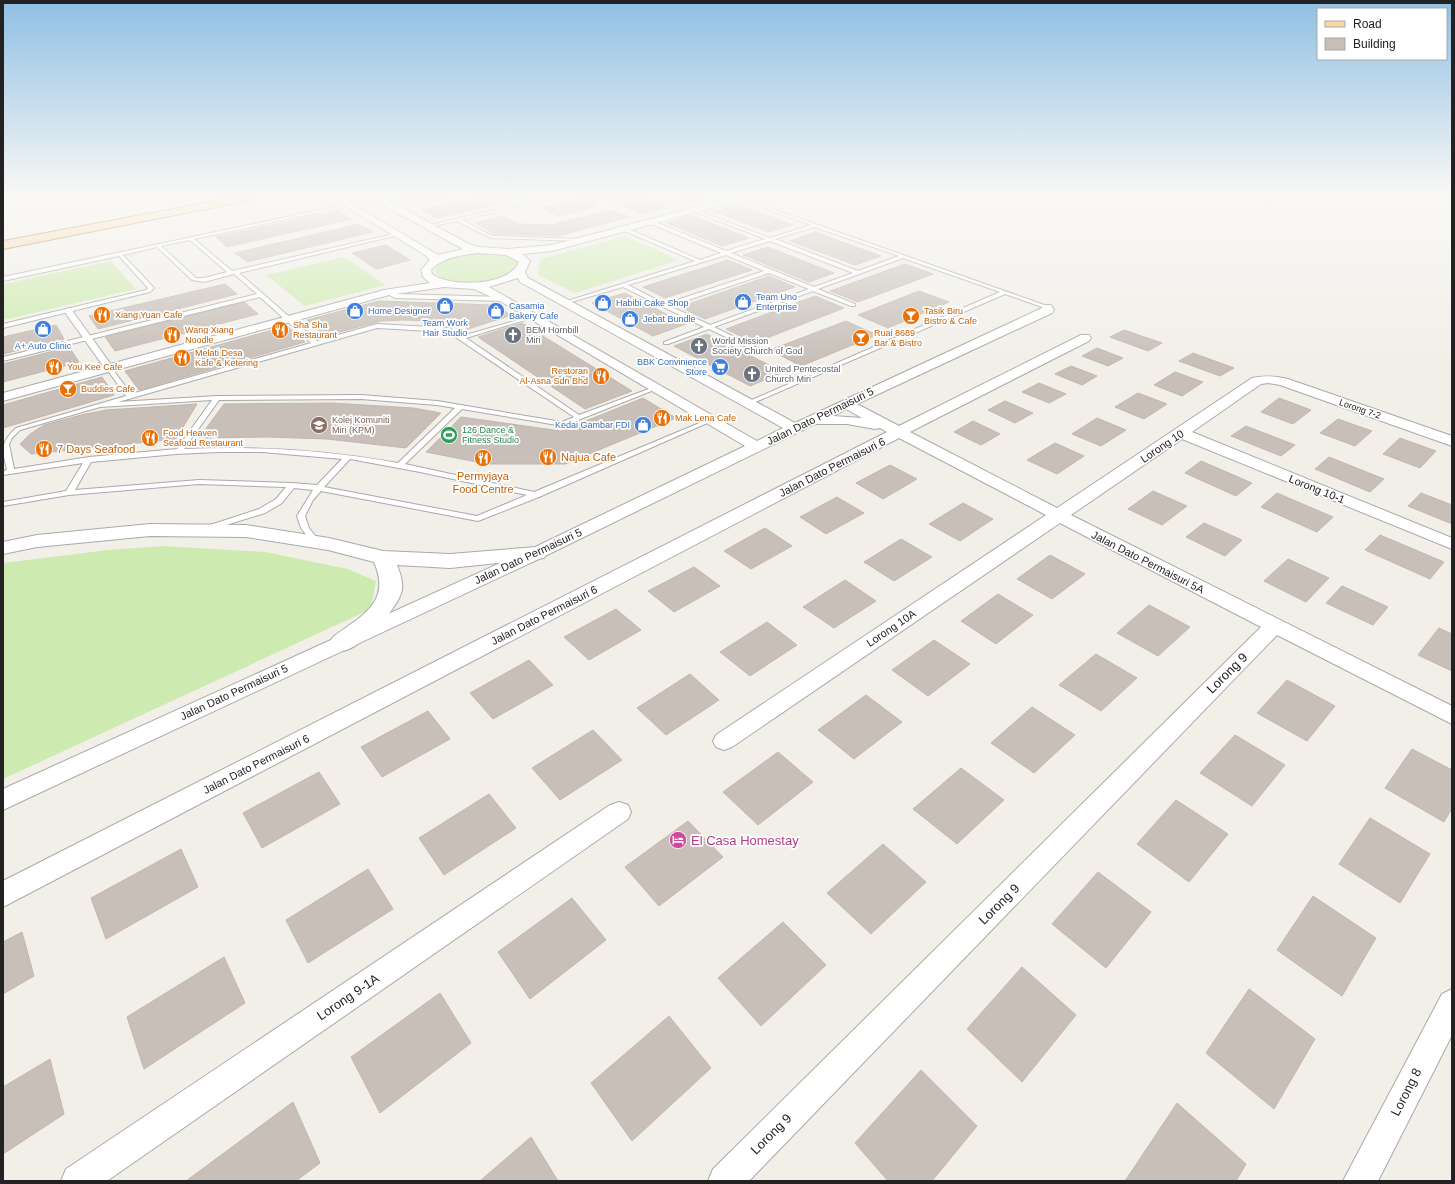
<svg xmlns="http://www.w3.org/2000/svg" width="1455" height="1184" font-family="Helvetica,sans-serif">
<rect width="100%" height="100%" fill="#f2efe9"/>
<path fill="#cdebb0" d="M625 236 679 260 575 293 538 275 540 259Z
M474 253C488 253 509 250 518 263L517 268C501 282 450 292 435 272 439 257 461 255 474 253Z
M344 257 386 285 305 306 266 275Z
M111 261 136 289 3 320V284Z
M162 546 265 552 348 569 376 581 371 609 3 779V563L108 550Z"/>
<path fill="#c7bfb8" stroke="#c4b6ab" d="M406 197H451L412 205 399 198Z
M483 197H529L436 218 422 210Z
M588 197H642L668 207 643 214 605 198 590 202 599 205 558 216 541 208Z
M675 197H709L689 202Z
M739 205 793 225 768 232 714 211Z
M610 210 629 217 558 236 495 234 475 223 504 216 518 224 552 225Z
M338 211 351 219 227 247 216 237Z
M693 216 749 238 722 246 667 223Z
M359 224 373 232 247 262 235 253Z
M815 232 881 256 855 265 790 241Z
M386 245 410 260 376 269 352 253Z
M768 247 834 273 809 282 743 255Z
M728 260 752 270 665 298 643 287Z
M905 264 933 274 858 302 830 291Z
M769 276 795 287 705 319 680 307Z
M225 284 237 294 98 329 89 316Z
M919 291 949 302 888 328 858 315Z
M625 293 686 324 653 336 592 303Z
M815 296 844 308 754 343 726 329Z
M379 301 493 305 512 315 468 329 456 322 403 320 381 321 325 336 307 320Z
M244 302 258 314 115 351 105 337Z
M846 321 877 335 801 366 770 350Z
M522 323 632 391 585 409 478 337Z
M56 325 64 339 3 354V337Z
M287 326 305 342 139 390 125 371Z
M1124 330 1162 343 1148 351 1110 337Z
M707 334 783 372 750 386 674 346Z
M69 347 79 362 3 382V364Z
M1097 348 1123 358 1108 366 1082 356Z
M1193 353 1234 368 1220 376 1179 361Z
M1071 366 1097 376 1082 385 1055 374Z
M1175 372 1203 382 1182 396 1154 385Z
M102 377 114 395 3 428V405Z
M1039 383 1066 394 1049 403 1022 392Z
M1138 393 1167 404 1144 419 1115 407Z
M643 398 676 418 565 464H487L426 452 461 417 561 431Z
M1279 398 1311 410 1293 424 1261 412Z
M1005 401 1033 413 1015 423 988 410Z
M332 403 413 408 441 413 406 448 327 439 268 437 199 438 224 404Z
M197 404 176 439 31 454 20 444 30 434 44 425 81 415 106 410Z
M1097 418 1126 430 1101 446 1072 434Z
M1338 419 1372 431 1355 446 1320 433Z
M973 421 1000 434 981 445 954 432Z
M1246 426 1295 445 1281 456 1231 436Z
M1400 438 1436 451 1420 468 1383 454Z
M1055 443 1084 456 1057 474 1027 460Z
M1329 457 1384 479 1370 492 1315 469Z
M1201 461 1252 483 1236 496 1185 473Z
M890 465 917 479 883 499 856 483Z
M1153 491 1187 506 1162 525 1128 509Z
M1277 493 1333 517 1317 532 1261 507Z
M1421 493 1452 505V524L1408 506Z
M837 497 864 513 826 534 800 517Z
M963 503 993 519 960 541 929 524Z
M1204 523 1242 540 1225 556 1186 537Z
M765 528 792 546 751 569 724 551Z
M1380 535 1444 562 1430 579 1365 550Z
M901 539 932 557 894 581 864 562Z
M1050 555 1085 574 1052 599 1017 579Z
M1288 559 1329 578 1306 602 1264 581Z
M694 567 720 586 674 612 648 591Z
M845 580 876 601 834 628 803 607Z
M1342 586 1388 607 1373 625 1326 603Z
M998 594 1033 615 996 644 961 621Z
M1149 605 1190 627 1158 656 1117 633Z
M616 609 641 630 589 660 564 637Z
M767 622 797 645 750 676 720 652Z
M1439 628 1452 634V671L1418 655Z
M934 640 970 664 928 696 892 670Z
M1096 654 1137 678 1101 711 1059 685Z
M529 660 553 685 493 719 470 693Z
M690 674 719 700 666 735 637 708Z
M1287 680 1335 706 1307 741 1257 713Z
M866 695 902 722 854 759 818 730Z
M1032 707 1075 735 1034 773 991 743Z
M428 711 450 739 382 777 361 747Z
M593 730 622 760 560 800 532 768Z
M1235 735 1285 765 1252 806 1200 773Z
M1412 749 1452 770V808L1444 822 1385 788Z
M778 752 813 782 758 825 723 792Z
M961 768 1004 800 957 844 913 809Z
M319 772 340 804 262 848 243 813Z
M489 794 516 828 444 875 419 838Z
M1176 800 1228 834 1189 882 1137 844Z
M1370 818 1430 854 1400 903 1339 864Z
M688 821 723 857 659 906 625 867Z
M883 844 926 882 871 934 827 893Z
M181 849 198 887 106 939 91 898Z
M368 869 393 909 308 963 286 920Z
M1098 872 1151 912 1106 968 1052 924Z
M1313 896 1376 938 1342 996 1277 950Z
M572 898 606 940 530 999 498 952Z
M783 922 826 965 761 1026 718 978Z
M22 932 34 976 3 994V942Z
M224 957 245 1003 144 1069 127 1017Z
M1022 967 1076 1015 1022 1082 967 1029Z
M1249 989 1315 1039 1274 1109 1206 1053Z
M440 993 471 1043 380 1113 351 1057Z
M669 1016 711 1068 632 1141 591 1083Z
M50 1059 64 1114 3 1154V1087Z
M921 1070 977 1126 932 1181H888L855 1143Z
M293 1102 320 1163 296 1181H186Z
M1177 1103 1246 1164 1236 1181H1125Z
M531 1137 558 1181H480Z"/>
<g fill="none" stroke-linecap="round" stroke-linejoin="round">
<defs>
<path id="service" d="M384 197H390L378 200 376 199Z
M549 197H555L462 220 492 236 580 239 582 240V241L491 238 457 221 429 227 427 226Z
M657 197H662L770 238 811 225 734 197H739L1050 307 1045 308 1005 294 751 404H747V402L1000 292 903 258 818 289 855 304V306H851L813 291 714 327 757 348 758 349 755 351 709 329 668 344H664V342L704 327 623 287 564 304V302L695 261 622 230V228H626L700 260 721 253 649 223V221H653L726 251 765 239ZM815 227 899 256 858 271 775 239ZM770 241 853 273 814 287 731 253ZM726 255 764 271 665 304 628 285ZM769 273 809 289 710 325 670 306Z
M348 204 350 206 194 239 232 271 398 233V235L239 273 317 341 377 324 449 328 462 336 535 315V317L466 338 579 415 654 387 659 388 563 426 462 409 405 464 534 492 709 419H713L714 420 539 497 478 521 321 491 313 500 305 516 309 528 320 542 316 545 313 544 301 528 297 516 313 490 294 488 282 503 265 513 210 530H207L206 528 207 526 259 509 276 499 286 487 199 484 69 495 3 506V502L66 491 83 463 3 475V471L7 470C2 449 0 443 16 428L126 396 106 368 107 367H111L131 394 311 343 260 297 3 361V357L257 294 234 274 204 282 192 280 157 247 123 255 153 287 154 288 150 292 3 328V324L146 290 148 288 119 256 3 281V277ZM190 240 227 272 204 278H196L161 246ZM377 328 448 332 574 417 562 422 437 401 361 395 217 396 118 402ZM361 399 437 405 455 408 398 463C327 450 256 446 184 449L219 400ZM212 400 177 449 89 457 14 469 9 444 12 438 20 430 100 407ZM219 452H262L342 459 317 485 292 483 199 480 75 490 91 462 176 454ZM350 459 420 472 527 495 477 516 324 487Z
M388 290 396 294 504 297 507 299 504 301 395 298 386 293V291Z"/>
<path id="pedestrian" d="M68 308 71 309 112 366 114 368 112 370H106L64 311Z"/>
<path id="minor" d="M331 197H341L438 255 463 249 372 199 371 197H381L469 244 479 247 508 249 552 245 734 197H742V200L552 251 522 254 530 261 525 272 528 278 795 423 1042 308 1043 305H1051L1054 310 1052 313 857 404 899 426 1081 335H1089L1091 338 1089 341 910 432 1057 508 1252 378C1265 375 1275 376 1288 379L1452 436V446L1280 385 1268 383 1261 384 1192 432 1452 538V549L1182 439 1071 515 1452 706V724L1277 635 749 1181H708L713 1169 1261 627 1060 523 732 747 724 750 716 747 713 741 716 735 1046 515 899 438 3 907V881L887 432 880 428 875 429 847 424H815L543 557 3 810V789L531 549 745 446 500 301 474 289 444 287 389 295 3 401V393L384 290 430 283 423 277 421 270 430 260 425 255ZM479 253 506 255 519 262C510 286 451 288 432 274L431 270C443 257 462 255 479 253ZM518 278 520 282 783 428 757 441 489 287ZM846 409 862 418 833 416Z
M619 802 628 805 631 812 628 819 107 1181H61L66 1169 610 805Z
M1452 989V1035L1378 1181H1343L1442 994Z"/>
<path id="tertiary" d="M150 524 246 525 329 538 383 551 450 554 537 547 544 548 547 553 544 558 537 559 450 568 397 565C400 573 403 580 402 589 400 608 359 650 342 651 339 651 335 650 333 649L329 643 333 637C361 616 392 603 374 562L328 550 246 537 150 536 37 547 3 554V542L37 535Z"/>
<path id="primary" d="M237 197H256L251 200 3 249V241Z"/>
</defs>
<use href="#service" stroke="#a9a9a9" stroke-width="2"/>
<use href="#pedestrian" stroke="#a9a9a9" stroke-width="2"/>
<use href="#minor" stroke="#a9a9a9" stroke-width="2"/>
<use href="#tertiary" stroke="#a9a9a9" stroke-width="2"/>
<use href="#primary" stroke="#a06b00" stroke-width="2"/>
<use href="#service" fill="#fff" fill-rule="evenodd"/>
<use href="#pedestrian" fill="#fff" fill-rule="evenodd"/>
<use href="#minor" fill="#fff" fill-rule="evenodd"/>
<use href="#tertiary" fill="#fff" fill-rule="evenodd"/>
<use href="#primary" fill="#fcd6a4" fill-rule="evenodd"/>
</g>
<linearGradient id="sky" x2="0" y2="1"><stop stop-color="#8fc0e4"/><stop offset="0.54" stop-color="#f9f8f5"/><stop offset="1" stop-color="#f9f8f5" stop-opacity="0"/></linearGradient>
<rect width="1455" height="362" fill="url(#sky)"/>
<defs>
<symbol id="shop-disc" viewBox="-11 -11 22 22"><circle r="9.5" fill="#3f7fe0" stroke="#fff"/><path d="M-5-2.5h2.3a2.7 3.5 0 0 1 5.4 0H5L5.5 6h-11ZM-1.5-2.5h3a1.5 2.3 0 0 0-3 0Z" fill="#fff"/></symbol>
<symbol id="restaurant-disc" viewBox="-11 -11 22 22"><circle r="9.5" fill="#e8710a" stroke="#fff"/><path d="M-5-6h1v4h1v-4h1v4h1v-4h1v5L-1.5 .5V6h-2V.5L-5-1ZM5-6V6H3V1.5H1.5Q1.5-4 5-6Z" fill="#fff"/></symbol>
<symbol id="bar-disc" viewBox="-11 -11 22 22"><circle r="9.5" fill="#e8710a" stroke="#fff"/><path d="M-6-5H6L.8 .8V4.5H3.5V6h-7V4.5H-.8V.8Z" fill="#fff"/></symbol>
<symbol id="church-disc" viewBox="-11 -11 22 22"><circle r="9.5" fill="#6b7280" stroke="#fff"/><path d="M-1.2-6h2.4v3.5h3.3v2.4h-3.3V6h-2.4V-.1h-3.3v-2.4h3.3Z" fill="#fff"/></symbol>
<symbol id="supermarket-disc" viewBox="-11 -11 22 22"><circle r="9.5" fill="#3f7fe0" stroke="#fff"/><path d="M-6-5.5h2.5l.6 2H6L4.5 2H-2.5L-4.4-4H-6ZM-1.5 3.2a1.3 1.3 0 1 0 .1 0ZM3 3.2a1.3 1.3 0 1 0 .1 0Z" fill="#fff"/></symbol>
<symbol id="university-disc" viewBox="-11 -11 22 22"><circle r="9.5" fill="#8d6e63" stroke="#fff"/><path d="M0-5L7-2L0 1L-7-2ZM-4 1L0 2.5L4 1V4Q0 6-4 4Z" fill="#fff"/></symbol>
<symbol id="stadium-disc" viewBox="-11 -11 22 22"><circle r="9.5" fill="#2e9e5b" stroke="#fff"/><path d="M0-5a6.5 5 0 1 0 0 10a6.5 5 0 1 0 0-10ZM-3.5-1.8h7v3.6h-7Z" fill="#fff"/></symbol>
<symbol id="hotel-disc" viewBox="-11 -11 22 22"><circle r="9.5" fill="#d1479c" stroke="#fff"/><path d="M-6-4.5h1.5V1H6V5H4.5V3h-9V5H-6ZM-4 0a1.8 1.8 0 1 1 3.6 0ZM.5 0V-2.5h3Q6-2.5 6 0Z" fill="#fff"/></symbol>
</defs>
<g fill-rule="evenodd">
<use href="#shop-disc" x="733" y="292" width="20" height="20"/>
<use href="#shop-disc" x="593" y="293" width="20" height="20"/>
<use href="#shop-disc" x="435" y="296" width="20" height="20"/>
<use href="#shop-disc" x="345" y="301" width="20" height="20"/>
<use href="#shop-disc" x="486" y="301" width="20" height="20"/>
<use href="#restaurant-disc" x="92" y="305" width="20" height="20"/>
<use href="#bar-disc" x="901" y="306" width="20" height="20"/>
<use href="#shop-disc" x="620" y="309" width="20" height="20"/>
<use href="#shop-disc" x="33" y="319" width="20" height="20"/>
<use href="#restaurant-disc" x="270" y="320" width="20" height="20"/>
<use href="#restaurant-disc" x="162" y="325" width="20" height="20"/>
<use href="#church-disc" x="503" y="325" width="20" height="20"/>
<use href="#bar-disc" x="851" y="328" width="20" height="20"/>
<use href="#church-disc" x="689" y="336" width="20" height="20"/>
<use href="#restaurant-disc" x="172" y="348" width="20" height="20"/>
<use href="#restaurant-disc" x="44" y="357" width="20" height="20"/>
<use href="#supermarket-disc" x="710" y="357" width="20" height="20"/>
<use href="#church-disc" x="742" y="364" width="20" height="20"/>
<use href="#restaurant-disc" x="591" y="366" width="20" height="20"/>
<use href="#bar-disc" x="58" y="379" width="20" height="20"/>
<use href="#restaurant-disc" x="652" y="408" width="20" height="20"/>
<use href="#university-disc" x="309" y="415" width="20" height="20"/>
<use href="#shop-disc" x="633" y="415" width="20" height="20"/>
<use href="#stadium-disc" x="439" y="425" width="20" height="20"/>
<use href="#restaurant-disc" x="140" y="428" width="20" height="20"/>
<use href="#restaurant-disc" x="34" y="439" width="20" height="20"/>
<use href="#restaurant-disc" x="538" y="447" width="20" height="20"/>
<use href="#restaurant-disc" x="473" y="448" width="20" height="20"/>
<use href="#hotel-disc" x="668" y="830" width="20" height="20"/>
</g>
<g text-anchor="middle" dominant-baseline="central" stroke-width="3.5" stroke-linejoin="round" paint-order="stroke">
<g font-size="9" fill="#366cbe" stroke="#fff" text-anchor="start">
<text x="756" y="297">Team Uno<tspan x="756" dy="10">Enterprise</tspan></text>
<text x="616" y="303">Habibi Cake Shop</text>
<text x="509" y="306">Casamia<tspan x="509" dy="10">Bakery Cafe</tspan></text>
<text x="368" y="311">Home Designer</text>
<text x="643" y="319">Jebat Bundle</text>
<text x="445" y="323" text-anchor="middle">Team Work<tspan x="445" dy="10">Hair Studio</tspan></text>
<text x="43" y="346" text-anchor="middle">A+ Auto Clinic</text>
<text x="707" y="362" text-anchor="end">BBK Convinience<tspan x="707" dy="10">Store</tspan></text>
<text x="630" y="425" text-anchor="end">Kedai Gambar FDI</text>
</g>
<g font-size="9" fill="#c56008" stroke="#fff" text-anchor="start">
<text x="924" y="311">Tasik Biru<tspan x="924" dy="10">Bistro &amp; Cafe</tspan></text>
<text x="115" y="315">Xiang Yuan Cafe</text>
<text x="293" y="325">Sha Sha<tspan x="293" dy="10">Restaurant</tspan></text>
<text x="185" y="330">Wang Xiang<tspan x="185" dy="10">Noodle</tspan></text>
<text x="874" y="333">Ruai 8689<tspan x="874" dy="10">Bar &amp; Bistro</tspan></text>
<text x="195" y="353">Melati Desa<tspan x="195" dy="10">Kafe &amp; Ketering</tspan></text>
<text x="67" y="367">You Kee Cafe</text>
<text x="588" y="371" text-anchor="end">Restoran<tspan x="588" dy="10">Al-Asna Sdn Bhd</tspan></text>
<text x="81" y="389">Buddies Cafe</text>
<text x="675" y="418">Mak Lena Cafe</text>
<text x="163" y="433">Food Heaven<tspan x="163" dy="10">Seafood Restaurant</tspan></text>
</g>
<g font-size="9" fill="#5b616d" stroke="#fff" text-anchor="start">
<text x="526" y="330">BEM Hornbill<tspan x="526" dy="10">Miri</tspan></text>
<text x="712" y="341">World Mission<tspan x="712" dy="10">Society Church of God</tspan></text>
<text x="765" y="369">United Pentecostal<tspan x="765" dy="10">Church Miri</tspan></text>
</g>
<g font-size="9" fill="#222" stroke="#fff">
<text transform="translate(1360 409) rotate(19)">Lorong 7-2</text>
</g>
<g font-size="9" fill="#785e54" stroke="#fff" text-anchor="start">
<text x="332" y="420">Kolej Komuniti<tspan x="332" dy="10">Miri (KPM)</tspan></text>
</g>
<g font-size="9" fill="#27864d" stroke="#fff" text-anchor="start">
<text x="462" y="430">126 Dance &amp;<tspan x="462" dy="10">Fitness Studio</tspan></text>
</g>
<g font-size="11" fill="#222" stroke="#fff">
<text transform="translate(820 416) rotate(-26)">Jalan Dato Permaisuri 5</text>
<text transform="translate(1162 446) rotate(-34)">Lorong 10</text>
<text transform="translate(832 467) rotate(-27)">Jalan Dato Permaisuri 6</text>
<text transform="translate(1317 489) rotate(22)">Lorong 10-1</text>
<text transform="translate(528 556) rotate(-25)">Jalan Dato Permaisuri 5</text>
<text transform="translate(1148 562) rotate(27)">Jalan Dato Permaisuri 5A</text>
<text transform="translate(544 615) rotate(-27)">Jalan Dato Permaisuri 6</text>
<text transform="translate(891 628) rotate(-34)">Lorong 10A</text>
<text transform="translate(234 692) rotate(-25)">Jalan Dato Permaisuri 5</text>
<text transform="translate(256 764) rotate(-27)">Jalan Dato Permaisuri 6</text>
</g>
<g font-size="11" fill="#c56008" stroke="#fff" text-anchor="start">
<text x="57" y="449">7 Days Seafood</text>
<text x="561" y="457">Najua Cafe</text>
<text x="483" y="476" text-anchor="middle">Permyjaya<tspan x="483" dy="13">Food Centre</tspan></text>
</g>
<g font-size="13" fill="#222" stroke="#fff">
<text transform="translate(1227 673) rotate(-45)">Lorong 9</text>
<text transform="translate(999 904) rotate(-45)">Lorong 9</text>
<text transform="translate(348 997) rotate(-34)">Lorong 9-1A</text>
<text transform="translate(1406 1092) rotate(-63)">Lorong 8</text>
<text transform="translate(771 1134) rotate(-45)">Lorong 9</text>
</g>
<g font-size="13" fill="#b23c85" stroke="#fff" text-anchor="start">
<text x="691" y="840">El Casa Homestay</text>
</g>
</g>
<rect width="1455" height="1184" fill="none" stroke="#222222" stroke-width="8"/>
<rect x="1317" y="8" width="130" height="52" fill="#ffffff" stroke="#a7a7a7"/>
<rect x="1325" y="21" width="20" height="6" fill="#fcd6a4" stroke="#a7a7a7"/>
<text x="1353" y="28" font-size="12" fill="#222222">Road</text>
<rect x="1325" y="38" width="20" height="12" fill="#c7bfb8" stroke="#a7a7a7"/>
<text x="1353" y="48" font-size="12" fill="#222222">Building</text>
</svg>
